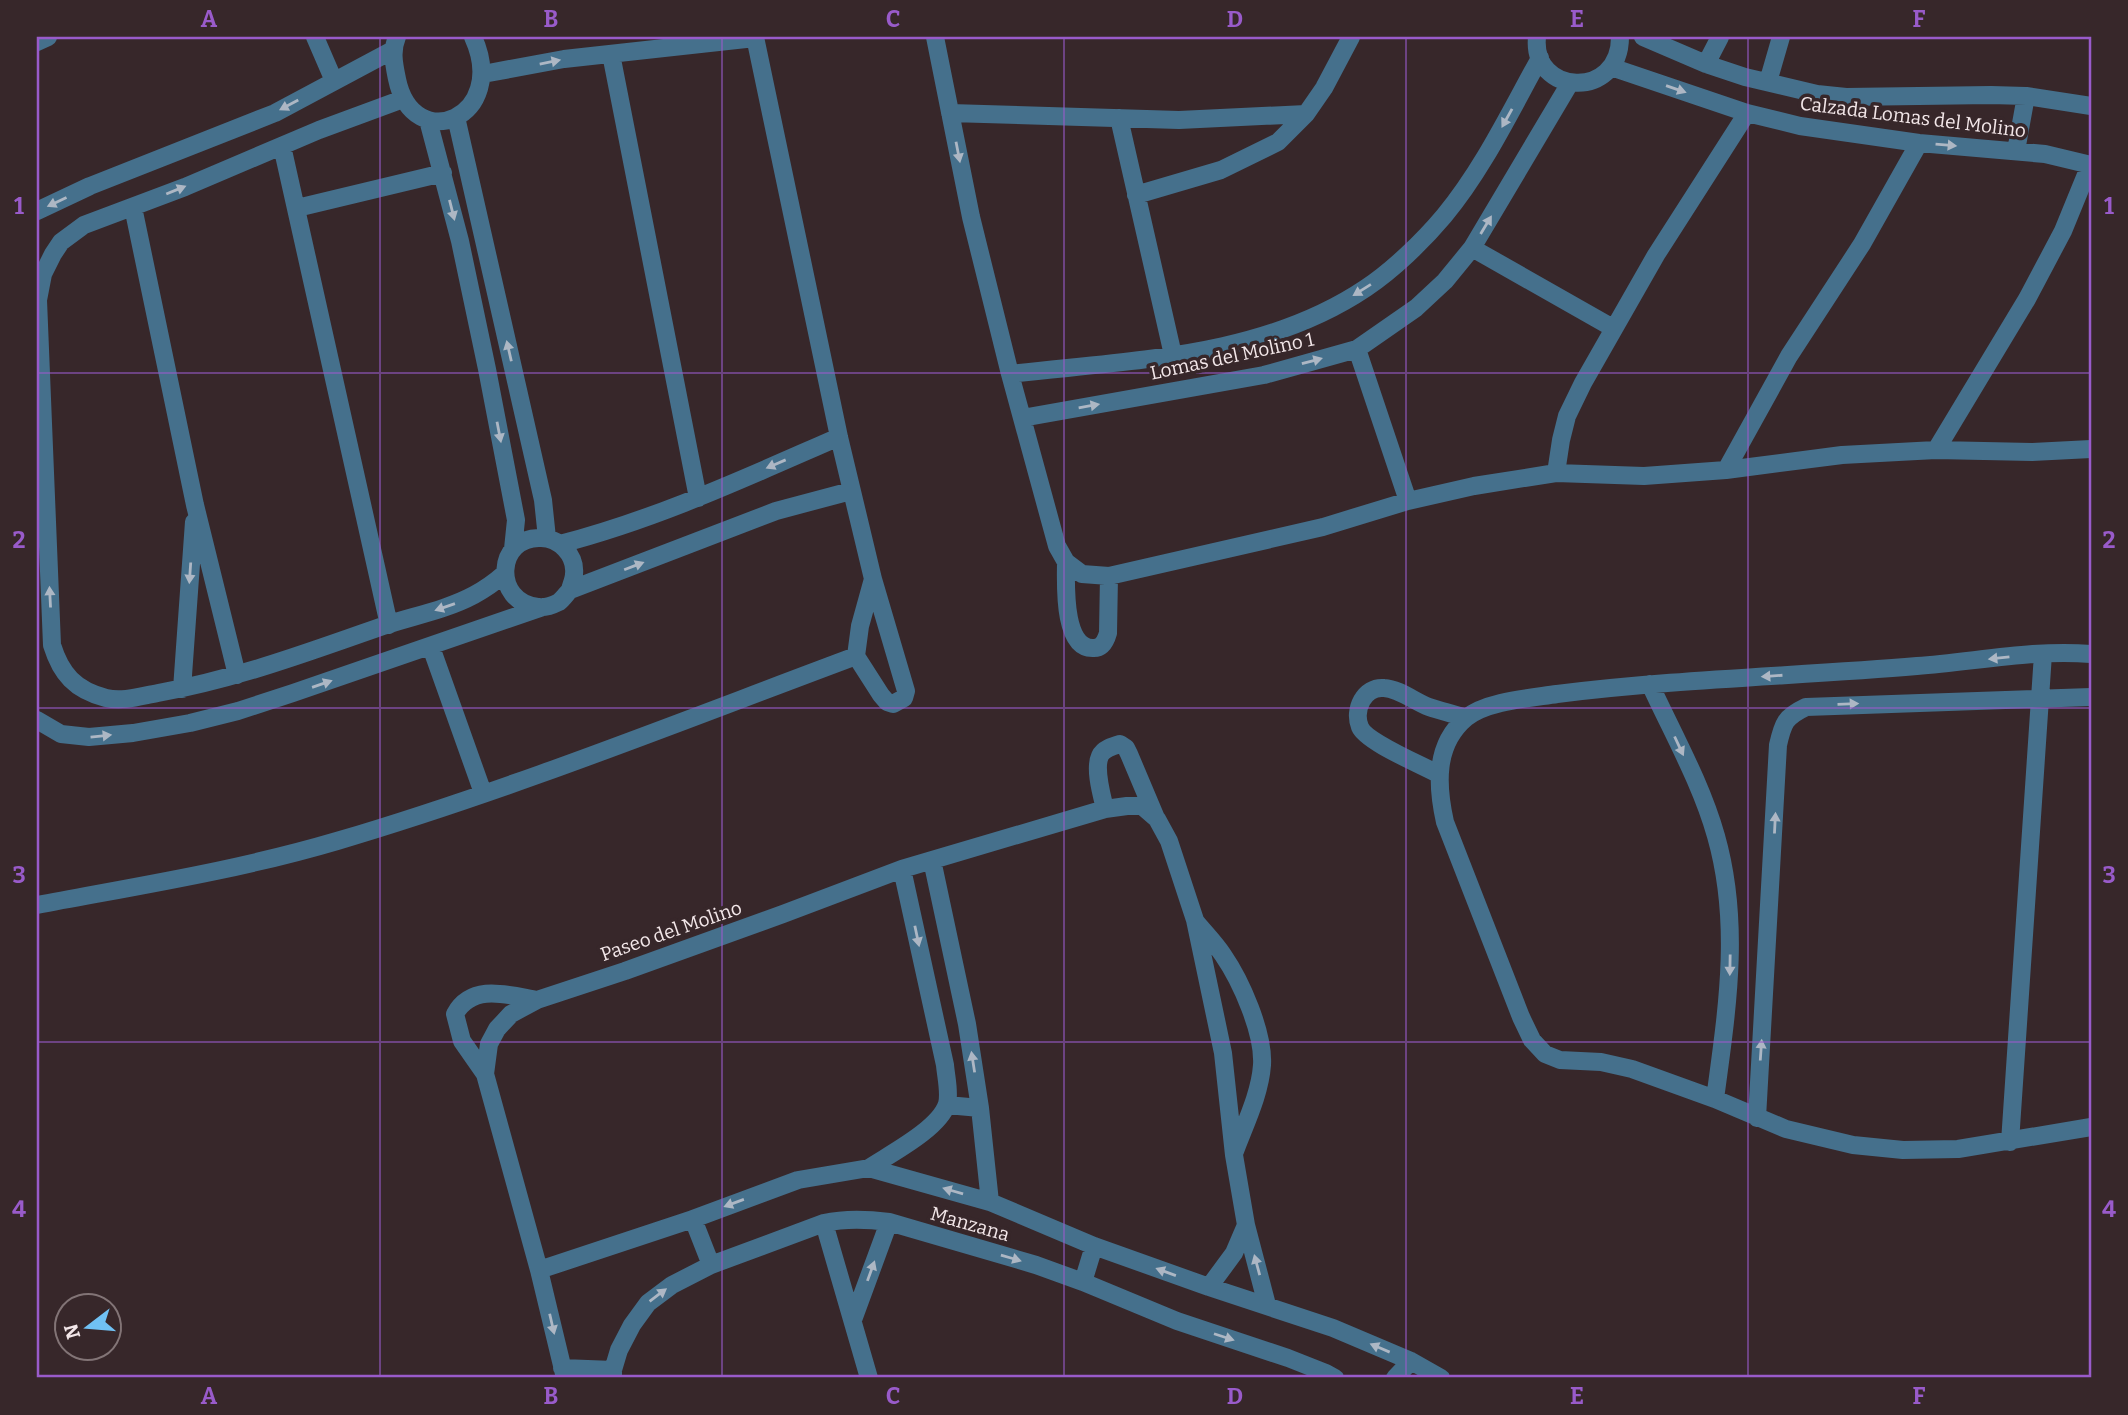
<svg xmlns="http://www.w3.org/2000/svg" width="2128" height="1415" font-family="Bitter,serif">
<rect width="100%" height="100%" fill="#37272a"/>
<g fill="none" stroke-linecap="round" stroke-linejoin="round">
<path stroke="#45708c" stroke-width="18" d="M315 37 334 81
M397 37C391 51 394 64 397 79 413 157 510 118 473 37
M755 37 839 437 873 579 906 691 904 698 893 704 887 702 881 695 856 656 860 626 873 579
M935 37 971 217 1010 374 1057 546 1066 562 1082 574 1109 576 1323 527 1408 501 1474 486 1556 473 1644 476 1726 470 1842 455 1936 450 2032 452 2091 449
M1537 37C1531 95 1620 101 1620 37
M1643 37 1706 64 1745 77 1817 94 1846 97 1991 95 2026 96 2091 106
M37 42 48 37
M611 54 698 498
M1706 64 1720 37
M1611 67 1747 113 1800 126 1919 143 2045 154 2091 165
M483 74 564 59 755 38
M1768 82 1781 37
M403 99 319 130 185 187 84 225 61 242 53 254 43 274 38 300 52 645C61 674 75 690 106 698 123 702 141 696 158 693 236 679 309 652 383 626 413 616 446 610 474 595 485 589 495 582 504 574
M950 113 1179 120 1306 114
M456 117 543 500 547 538
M1119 118 1173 355
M428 120 460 241 487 369 516 520 513 549
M282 146 389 625
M2016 151 2026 96
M1136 195 1221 170 1278 142 1306 114 1324 88 1351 37
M133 207 195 505 237 675
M297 208 443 173
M37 211 90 186 275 113 393 50
M1472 248 1613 328
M1357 349 1408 501
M1010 374C1130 360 1262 358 1366 288 1393 270 1423 241 1444 216 1483 169 1510 112 1540 58
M1022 418 1264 375 1357 349 1416 308 1445 281 1472 248 1570 83
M1936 450 2027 299 2063 231 2090 165
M1726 470 1789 356 1862 244 1919 143
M1556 473 1561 440 1567 416 1583 383 1656 255 1747 113
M560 544C657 519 747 477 839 437
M1066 562C1066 581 1062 650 1094 648 1103 648 1106 640 1108 633L1109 576
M570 590C571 585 574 579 574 574 576 555 559 538 541 538 496 536 492 602 538 607 544 608 553 605 559 602 563 599 567 593 570 590L776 511 851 491
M431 647 483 793
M2091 654C2034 649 1974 662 1917 666 1797 676 1676 679 1557 694 1531 698 1486 701 1466 718 1434 745 1437 786 1445 822L1521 1017 1532 1040 1545 1054 1560 1060 1601 1062 1632 1069 1715 1099 1786 1129 1853 1145 1903 1150 1958 1149 2091 1127
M1650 684C1673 734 1701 783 1716 836 1741 924 1727 1010 1715 1099
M182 689 194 522
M37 720 61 734 89 737 133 733 190 723 238 711 293 693 543 607
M1438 774C1422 765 1366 742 1360 727 1353 710 1364 686 1384 688 1400 689 1415 702 1429 707 1441 711 1454 714 1466 718
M1105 809C1102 796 1094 769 1100 756 1103 749 1113 746 1120 744L1126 748 1129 754 1156 818
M932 860 967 1024 980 1108 990 1202
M37 905C137 886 239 870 337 841 513 789 684 720 856 656
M1196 922C1205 933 1215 943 1223 955 1241 981 1264 1033 1262 1065 1260 1094 1245 1124 1235 1151
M485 1074 462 1041 455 1014C472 983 508 995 537 1000
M947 1105 980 1108
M1757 1118 1778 745C1783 723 1785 717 1806 707L2091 697
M2010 1142 2043 654
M869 1168C890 1154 939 1129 947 1104 950 1093 946 1077 945 1065L902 869
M693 1219 711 1265
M824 1223 869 1378
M539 1270 693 1219 798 1180 869 1168 990 1202 1094 1246 1209 1287 1333 1328 1411 1361 1441 1378
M1083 1282 1094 1246
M1209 1287 1234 1253 1246 1225
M853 1320 889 1222
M562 1368 613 1370
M565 1378 539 1270 485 1074 489 1044 497 1029 511 1014 537 1000 625 971 783 914 902 869 1105 809 1127 806H1142L1157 819 1169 841 1195 920 1223 1053 1234 1155 1246 1225 1267 1305
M613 1378V1370L619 1350 632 1325 648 1303 672 1285 711 1265 824 1223C846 1218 867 1219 889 1222L1036 1265 1083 1282 1177 1321 1288 1358 1326 1373 1335 1378
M1395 1378 1411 1361"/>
</g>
<defs><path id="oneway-solid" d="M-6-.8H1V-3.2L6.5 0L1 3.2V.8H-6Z" transform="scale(1.75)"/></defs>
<g fill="#adb7c4">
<use href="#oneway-solid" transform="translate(550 62) rotate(-11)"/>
<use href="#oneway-solid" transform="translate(1676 89) rotate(19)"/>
<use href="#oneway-solid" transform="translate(289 105) rotate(152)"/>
<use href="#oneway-solid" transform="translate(1507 118) rotate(119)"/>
<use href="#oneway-solid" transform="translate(1946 145) rotate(5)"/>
<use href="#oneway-solid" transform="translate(958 152) rotate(79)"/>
<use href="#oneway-solid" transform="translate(176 190) rotate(-22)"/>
<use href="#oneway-solid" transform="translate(57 202) rotate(155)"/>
<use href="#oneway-solid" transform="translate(452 210) rotate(76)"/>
<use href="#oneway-solid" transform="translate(1486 225) rotate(-59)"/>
<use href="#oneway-solid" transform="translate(1362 290) rotate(148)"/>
<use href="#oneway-solid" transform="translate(509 351) rotate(-103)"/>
<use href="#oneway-solid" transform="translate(1312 361) rotate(-15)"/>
<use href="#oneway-solid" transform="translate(1089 406) rotate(-10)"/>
<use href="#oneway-solid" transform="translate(499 432) rotate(79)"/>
<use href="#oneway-solid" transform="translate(776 464) rotate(157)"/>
<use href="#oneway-solid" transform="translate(634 566) rotate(-21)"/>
<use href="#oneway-solid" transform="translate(190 573) rotate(94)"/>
<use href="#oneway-solid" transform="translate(50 597) rotate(-93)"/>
<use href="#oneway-solid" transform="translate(445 607) rotate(161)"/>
<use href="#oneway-solid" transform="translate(1999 658) rotate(174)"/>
<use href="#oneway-solid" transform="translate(1772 676) rotate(176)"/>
<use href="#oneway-solid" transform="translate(322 684) rotate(-19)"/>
<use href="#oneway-solid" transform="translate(1848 704) rotate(-2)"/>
<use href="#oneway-solid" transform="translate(101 736) rotate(-6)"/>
<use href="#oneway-solid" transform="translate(1679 746) rotate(65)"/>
<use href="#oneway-solid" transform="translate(1775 823) rotate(-87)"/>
<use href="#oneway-solid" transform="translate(917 936) rotate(78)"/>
<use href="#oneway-solid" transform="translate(1730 965) rotate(91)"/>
<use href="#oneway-solid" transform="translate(1761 1050) rotate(-86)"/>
<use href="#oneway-solid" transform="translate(973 1062) rotate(-99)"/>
<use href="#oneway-solid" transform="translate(953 1191) rotate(-164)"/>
<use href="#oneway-solid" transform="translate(734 1203) rotate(160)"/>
<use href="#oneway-solid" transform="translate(1011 1258) rotate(16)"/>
<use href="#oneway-solid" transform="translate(1257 1265) rotate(-105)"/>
<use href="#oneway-solid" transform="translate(871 1271) rotate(-70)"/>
<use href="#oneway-solid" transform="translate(1166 1272) rotate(-160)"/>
<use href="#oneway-solid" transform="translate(658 1295) rotate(-37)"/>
<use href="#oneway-solid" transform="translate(552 1324) rotate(77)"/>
<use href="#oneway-solid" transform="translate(1224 1337) rotate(18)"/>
<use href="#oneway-solid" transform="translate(1380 1348) rotate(-157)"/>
</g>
<path fill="none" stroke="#995bca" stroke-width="2" stroke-opacity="0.55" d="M380 37V1378M722 37V1378M1064 37V1378M1406 37V1378M1748 37V1378M37 373H2091M37 708H2091M37 1042H2091"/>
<g text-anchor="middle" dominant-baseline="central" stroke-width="7" stroke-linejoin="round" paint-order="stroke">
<g font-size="19" fill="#f3e7e9" stroke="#37272a">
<text transform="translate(1913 117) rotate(7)">Calzada Lomas del Molino</text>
<text transform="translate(1232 356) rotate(-12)">Lomas del Molino 1</text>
<text transform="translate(671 931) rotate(-19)">Paseo del Molino</text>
<text transform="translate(970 1224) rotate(16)">Manzana</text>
</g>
</g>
<rect width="2128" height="1415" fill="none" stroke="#37272a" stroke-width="77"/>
<g transform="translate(88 1327) rotate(254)"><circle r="33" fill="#37272a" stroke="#827476" stroke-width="2"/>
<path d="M0-5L12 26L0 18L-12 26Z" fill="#70c1f4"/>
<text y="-10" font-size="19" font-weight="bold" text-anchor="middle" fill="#f3e7e9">N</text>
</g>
<rect x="38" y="38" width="2052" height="1338" fill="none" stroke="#995bca" stroke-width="2.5"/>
<g font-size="23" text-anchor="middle" font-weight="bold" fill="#995bca">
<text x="209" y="27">A</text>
<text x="551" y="27">B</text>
<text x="893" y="27">C</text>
<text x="1235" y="27">D</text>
<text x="1577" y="27">E</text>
<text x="1919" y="27">F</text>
<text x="19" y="214">1</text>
<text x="2109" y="214">1</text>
<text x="19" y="548">2</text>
<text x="2109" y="548">2</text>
<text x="19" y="883">3</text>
<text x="2109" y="883">3</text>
<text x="19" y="1217">4</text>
<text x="2109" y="1217">4</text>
<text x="209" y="1404">A</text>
<text x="551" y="1404">B</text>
<text x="893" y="1404">C</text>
<text x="1235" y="1404">D</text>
<text x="1577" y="1404">E</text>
<text x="1919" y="1404">F</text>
</g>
</svg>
